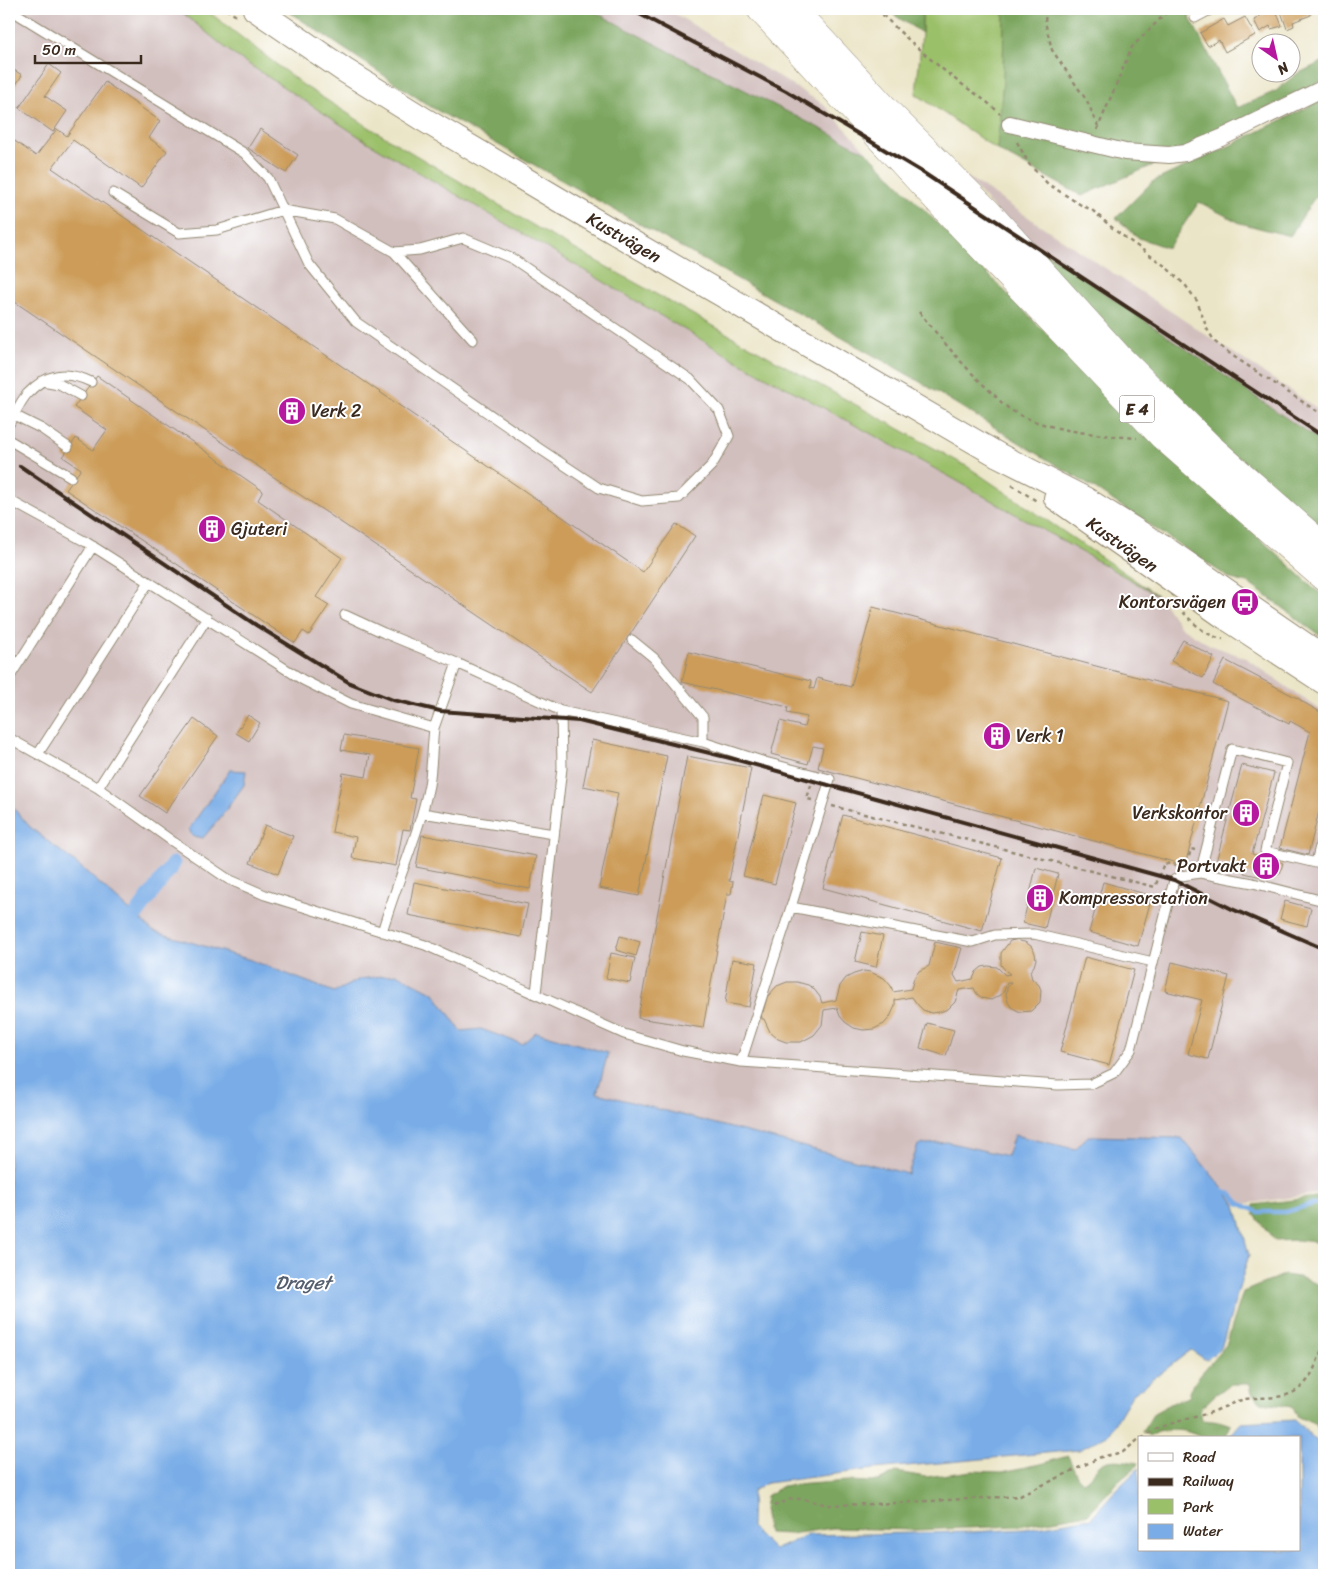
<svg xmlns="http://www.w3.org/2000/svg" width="1333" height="1584" font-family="Sriracha,sans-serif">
<rect width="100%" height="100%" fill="#fff"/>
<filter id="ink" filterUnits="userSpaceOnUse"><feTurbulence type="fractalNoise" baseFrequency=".02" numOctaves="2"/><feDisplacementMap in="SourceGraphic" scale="10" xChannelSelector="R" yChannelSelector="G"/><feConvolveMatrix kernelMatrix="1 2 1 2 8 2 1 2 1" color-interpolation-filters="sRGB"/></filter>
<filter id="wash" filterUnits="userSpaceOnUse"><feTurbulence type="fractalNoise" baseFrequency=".0096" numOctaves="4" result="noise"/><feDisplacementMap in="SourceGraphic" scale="20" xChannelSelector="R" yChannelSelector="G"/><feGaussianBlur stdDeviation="1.12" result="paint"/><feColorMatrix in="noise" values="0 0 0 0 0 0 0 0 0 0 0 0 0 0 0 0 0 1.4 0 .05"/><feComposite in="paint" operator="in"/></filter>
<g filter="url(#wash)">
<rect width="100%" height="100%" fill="#ebe5c7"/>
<path fill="#d1bfbe" d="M9 9H178L233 54 366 141 734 359 952 478 1157 595 1181 627 1210 645 1246 658 1298 695 1324 712V1193L1236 1205 1182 1138 1088 1136 1075 1149 1014 1135 1007 1156 947 1142 919 1145 908 1174 597 1093 608 1053 523 1044 481 1030 461 1031 434 993 360 979 334 992 251 960 153 931 83 869 30 827 9 803Z
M589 9H667L823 104 868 153 682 58Z
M963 174 1324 413V444L1012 229Z"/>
<path fill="#9bc06a" stroke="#6b7544" d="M178 9H205L303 85 372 129 551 236 968 467 1157 595 952 478 734 359 366 141 233 54Z
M922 9H1004L1003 81 997 150 916 94 922 33Z"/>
<path fill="#7ca65e" stroke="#5c683e" d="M285 9H589L682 58 868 153 1154 442 1324 597V638L1309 628 1286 610 1248 583 1231 579 1097 490 912 377 431 107Z
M885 9H922V33Z
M1004 9H1202L1189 16 1237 108 1276 91 1295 75 1324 61V80L1167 159 1082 196 997 150 1003 81Z
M1324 99V190L1313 200 1290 236 1240 223 1199 202 1168 248 1139 238 1116 218 1152 182 1223 149Z
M1012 229 1324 444V539L1210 437Z
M1324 1196V1243L1297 1240 1275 1241 1254 1214V1205Z
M1284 1275 1299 1277 1322 1286H1324V1441L1321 1439 1316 1425 1298 1417 1293 1407 1262 1403 1252 1394 1250 1384H1231L1215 1395 1200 1409 1202 1420 1222 1422 1231 1425 1227 1434 1224 1438 1203 1437 1185 1431 1173 1430 1157 1432 1150 1436 1142 1432 1154 1413 1176 1401 1189 1397 1191 1389 1199 1376 1226 1345 1243 1292Z
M1068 1456 1077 1476 1083 1482C1090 1478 1092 1474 1097 1468 1107 1456 1124 1461 1138 1463L1136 1467 1118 1482 1088 1514 1017 1526 916 1530 833 1528 790 1534 768 1533 764 1509 766 1496 782 1486 848 1481 871 1482 881 1480 896 1472 926 1477 972 1471 1002 1472 1040 1464Z"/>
<path fill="#7aade7" stroke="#5a6c82" d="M230 770 246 771 244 785 220 818 203 838 192 836 189 829Z
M9 803 30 827 83 869 153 931 251 960 334 992 360 979 397 974 434 993 461 1031 481 1029 522 1044 536 1032 608 1053 597 1093 908 1174 918 1145 947 1142 1007 1156 1014 1135 1075 1149 1088 1136 1182 1138 1236 1205 1249 1255 1221 1348 1206 1360 1191 1350 1132 1395 1108 1435 1079 1450 874 1469 767 1483 752 1491 751 1527 774 1550 807 1535 973 1532 1025 1529 1091 1518 1114 1492 1139 1468V1550H1299V1438H1228L1241 1423 1295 1420 1324 1448V1575H9Z"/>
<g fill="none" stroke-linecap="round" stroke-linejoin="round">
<path stroke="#7aade7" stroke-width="4.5" d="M1224 1191 1230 1193 1239 1203 1258 1212H1286L1313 1204H1324"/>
<path stroke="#7aade7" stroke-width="15" d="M136 915 173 864"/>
</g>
<g id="blocks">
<path fill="#cc9c58" d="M1280 9H1309L1311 15 1293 22 1294 26 1287 29Z
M1276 10 1282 26 1271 29 1270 26 1260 32 1254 20 1265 13Z
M1245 17 1255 35 1225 52 1219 40 1208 46 1200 33 1224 19 1228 26Z
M49 64 61 73 45 96 67 111 53 132 19 108Z
M9 67 22 75 9 96Z
M105 82 160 121 149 138 167 151 141 188 73 140 52 168 643 572 676 524 695 536 592 692 9 298V137L36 156 57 129 67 136Z
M260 129 298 155 286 173 248 148Z
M97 376 263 491 258 500 342 558 316 597 329 605 309 635 303 631 295 643 66 490 81 469 63 457 76 438 93 450 107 430 74 407Z
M873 607 1228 701 1185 865 818 768 823 748 813 746 808 764 771 754 780 721 804 727 807 717 787 713 788 707 682 682 689 652 811 681 810 688 814 689 817 678 851 687Z
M1183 640 1214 657 1203 678 1171 661Z
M1225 660 1301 700V701L1324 714V791L1308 855 1280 848 1310 732 1290 721 1289 724 1213 684Z
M248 715 260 723 249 741 236 733Z
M194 719 218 736 165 813 140 796Z
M344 735 419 748 410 798 416 799 410 830 403 829 396 866 352 858 356 837 332 832 343 773 366 777 370 755 341 750Z
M592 740 667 756 639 896 599 888 618 793 583 786Z
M687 756 751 768 729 881 733 882 731 894H727L703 1028 638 1018Z
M1242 765 1274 773 1252 854 1283 863 1280 874 1274 873 1271 879 1244 873 1245 869 1216 862Z
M764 795 796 803 775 884 743 876Z
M843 815 1002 858 982 931 823 888Z
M265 825 293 836 278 874 250 863Z
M422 835 536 856 530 889 416 867Z
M1036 868 1058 874 1045 928 1023 923Z
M414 882 528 904 521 937 408 915Z
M1103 882 1152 896 1138 946 1089 932Z
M1285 901 1311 908 1307 926 1280 919Z
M862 932 883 936 876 967 855 962Z
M620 936 640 942 636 956 616 950Z
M1019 939V941L1025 942 1031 946 1035 953 1036 959 1034 966 1030 971 1032 979 1039 985 1041 990 1040 1002 1031 1011 1020 1012 1011 1007 1008 1002 1006 995 1007 988 1011 983H1007L1004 991 1001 995 991 1000 982 998 977 994 974 988 959 990 955 1002 948 1009 940 1012 931 1013 923 1010 917 1004 912 997 895 1000V1006L890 1017 884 1024 874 1029 863 1030 854 1028 845 1022 840 1016 837 1008 824 1010 822 1025 814 1035 801 1042H786L778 1039 770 1032 764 1019H762L761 1012H763L767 997 777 986 787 982H797L808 985 813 988 820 997 822 1003 836 1000 840 986 846 978 854 974 864 971 870 972 884 978 891 986 893 992 911 989 914 978 919 971 929 966 935 942 962 948 954 975 958 982 973 979 976 972 982 967 988 966 997 967 1005 975 1010 974 1006 971 1001 965V953L1010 941Z
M611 953 635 958 630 983 606 978Z
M1085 957 1134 970 1109 1065 1060 1052Z
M732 959 757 963 749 1007 725 1003Z
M1172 962 1229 976 1208 1059 1188 1054 1202 1000 1165 991Z
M927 1023 954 1030 946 1056 920 1048Z"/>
</g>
</g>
<g filter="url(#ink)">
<use href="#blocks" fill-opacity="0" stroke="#938872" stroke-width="1"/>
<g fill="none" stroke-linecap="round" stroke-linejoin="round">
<defs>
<path id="service" d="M9 9 244 153 268 178 309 264 356 322 540 449 599 488 642 501 679 498 712 465 729 436 719 410 690 379 513 259 463 238 420 250 394 252 335 219 283 210 217 230 179 233 113 193
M1195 18 1212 9
M394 252 473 340
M42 381 59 384 81 396
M14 415 42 429 68 447
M9 424C15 414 20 402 27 394 47 373 66 370 91 382
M9 440 71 477
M9 500 86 542 303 680 351 704 434 728 457 663
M345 615 384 633 457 663 561 711 703 742 765 762 830 779 791 907 741 1062
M632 640 654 658 703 717V742
M9 678 93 546
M9 738 98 788 172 841 228 879 265 895 425 945 624 1034 683 1051 741 1062 1058 1085 1091 1084 1114 1073 1131 1050 1174 880 1181 876 1200 873 1253 883 1324 901
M38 754 149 582
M98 788 207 618
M422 813 554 834
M1200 873 1232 749 1287 763 1265 851 1316 863 1324 829
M791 907 973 942 995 935 1034 934 1153 962
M382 932C396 884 419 834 429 785 432 767 432 747 434 728
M536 993 562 768 561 711"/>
<path id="minor" d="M1010 124 1125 152 1169 155 1185 153 1221 138 1324 88"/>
<g id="secondary">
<path id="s1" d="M255 9 344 70 423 119 573 208 998 455 1085 499 1167 550 1324 658"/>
<path id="s2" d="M1056 498 1225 617 1324 682"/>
</g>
<path id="motorway" d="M761 9 963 227 1163 436 1324 577
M792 9 893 118 987 212 1118 357 1208 446 1324 548"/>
</defs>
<use href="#service" stroke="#938872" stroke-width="11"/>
<use href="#minor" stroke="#938872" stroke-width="18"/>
<use href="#secondary" stroke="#938872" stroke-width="26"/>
<use href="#motorway" stroke="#938872" stroke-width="29"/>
<path stroke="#938872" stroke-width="2.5" stroke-dasharray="4 4" stroke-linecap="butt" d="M226 9 239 18
M877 9C900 33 925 55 951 76 967 89 986 99 1000 114
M1046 9 1045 22 1052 50 1087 101 1098 126
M1097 130 1132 47 1170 9
M1017 142 1029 164 1048 184 1081 205 1092 210 1116 231 1165 266 1186 286 1197 301 1207 329 1215 342 1233 356 1324 416
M919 312C942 340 964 367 991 392 997 397 1003 405 1011 410 1044 431 1098 435 1137 438
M1012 485 1038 502
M1183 612C1194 624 1206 636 1223 639
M811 785 807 799 812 800
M832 806 1155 887 1164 863 1176 865
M1187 864 1191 849 1195 850
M1141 1438C1161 1423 1186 1420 1209 1413 1221 1409 1233 1402 1245 1399 1264 1396 1284 1401 1300 1388 1313 1378 1318 1358 1324 1344
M774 1506 791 1499H803L828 1505 876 1504 1020 1496 1101 1457 1123 1452 1139 1439"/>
<use href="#service" stroke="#fff" stroke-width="9"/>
<use href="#minor" stroke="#fff" stroke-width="16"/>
<use href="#secondary" stroke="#fff" stroke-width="24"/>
<use href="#motorway" stroke="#fff" stroke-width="28"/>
<path stroke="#3b2a1e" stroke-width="4" d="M630 9 786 91 922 172 1324 437
M20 466 256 625 350 683 393 700 440 711 579 721 730 758 1174 880 1232 909 1324 949"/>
</g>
</g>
<defs>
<symbol id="building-disc" viewBox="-11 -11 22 22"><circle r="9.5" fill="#b5179e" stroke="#fff"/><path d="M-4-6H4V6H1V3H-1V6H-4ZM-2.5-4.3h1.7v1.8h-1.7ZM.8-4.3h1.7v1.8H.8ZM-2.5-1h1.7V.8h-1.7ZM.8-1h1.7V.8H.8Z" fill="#fff"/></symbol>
<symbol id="bus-disc" viewBox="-11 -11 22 22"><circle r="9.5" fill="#b5179e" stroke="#fff"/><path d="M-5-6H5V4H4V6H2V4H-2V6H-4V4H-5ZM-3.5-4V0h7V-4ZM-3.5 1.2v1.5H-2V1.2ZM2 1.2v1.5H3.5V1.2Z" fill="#fff"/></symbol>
</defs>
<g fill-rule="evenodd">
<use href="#building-disc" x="276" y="395" width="32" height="32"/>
<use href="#building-disc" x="196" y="513" width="32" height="32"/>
<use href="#bus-disc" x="1229" y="586" width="32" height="32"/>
<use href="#building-disc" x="981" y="720" width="32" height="32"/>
<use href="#building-disc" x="1230" y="797" width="32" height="32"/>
<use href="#building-disc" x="1250" y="850" width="32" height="32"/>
<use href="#building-disc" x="1024" y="882" width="32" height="32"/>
</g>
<g text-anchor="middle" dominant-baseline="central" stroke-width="4" stroke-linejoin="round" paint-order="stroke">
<rect fill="#fff" stroke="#766a62" stroke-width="1" x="1119.5" y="395.5" width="35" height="27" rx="4"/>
<g font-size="16" font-weight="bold" fill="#3b2a1e">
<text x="1137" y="409">E 4</text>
</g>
<g font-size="18" fill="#3b2a1e" stroke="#fff">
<text stroke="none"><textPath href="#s1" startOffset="434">Kustvägen</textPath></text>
<text stroke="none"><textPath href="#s2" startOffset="81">Kustvägen</textPath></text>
</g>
<g font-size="18" fill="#3b2a1e" stroke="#fff" text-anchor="start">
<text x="311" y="411">Verk 2</text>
<text x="231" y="529">Gjuteri</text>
<text x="1226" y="602" text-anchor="end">Kontorsvägen</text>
<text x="1016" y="736">Verk 1</text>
<text x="1227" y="813" text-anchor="end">Verkskontor</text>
<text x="1247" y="866" text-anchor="end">Portvakt</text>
<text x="1059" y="898">Kompressorstation</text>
</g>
<g font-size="19" font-style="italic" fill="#545e6e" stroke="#fff">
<text x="303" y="1282">Draget</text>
</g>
</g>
<rect width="1333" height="1584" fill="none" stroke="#fff" stroke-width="30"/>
<rect x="1138" y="1436" width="162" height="115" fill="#ffffff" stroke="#b1aaa5"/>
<rect x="1148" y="1453" width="25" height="8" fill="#ffffff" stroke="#b1aaa5"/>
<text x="1183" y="1462" font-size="15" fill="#3b2a1e">Road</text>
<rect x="1148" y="1478" width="25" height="8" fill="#3b2a1e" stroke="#b1aaa5"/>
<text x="1183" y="1486" font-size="15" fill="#3b2a1e">Railway</text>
<rect x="1148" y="1499" width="25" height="15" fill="#9bc06a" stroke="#b1aaa5"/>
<text x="1183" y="1512" font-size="15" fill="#3b2a1e">Park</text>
<rect x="1148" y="1524" width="25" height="15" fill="#7aade7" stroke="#b1aaa5"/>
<text x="1183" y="1536" font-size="15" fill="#3b2a1e">Water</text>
<g transform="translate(1276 58) rotate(146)"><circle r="24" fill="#ffffff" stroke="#b1aaa5"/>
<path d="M0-4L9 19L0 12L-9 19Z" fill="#b5179e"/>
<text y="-8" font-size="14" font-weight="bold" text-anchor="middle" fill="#3b2a1e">N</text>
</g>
<path d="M35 55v8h106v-8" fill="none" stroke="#3b2a1e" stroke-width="2.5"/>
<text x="42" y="55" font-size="15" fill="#3b2a1e" stroke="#ffffff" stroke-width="4" paint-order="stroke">50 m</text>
</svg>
